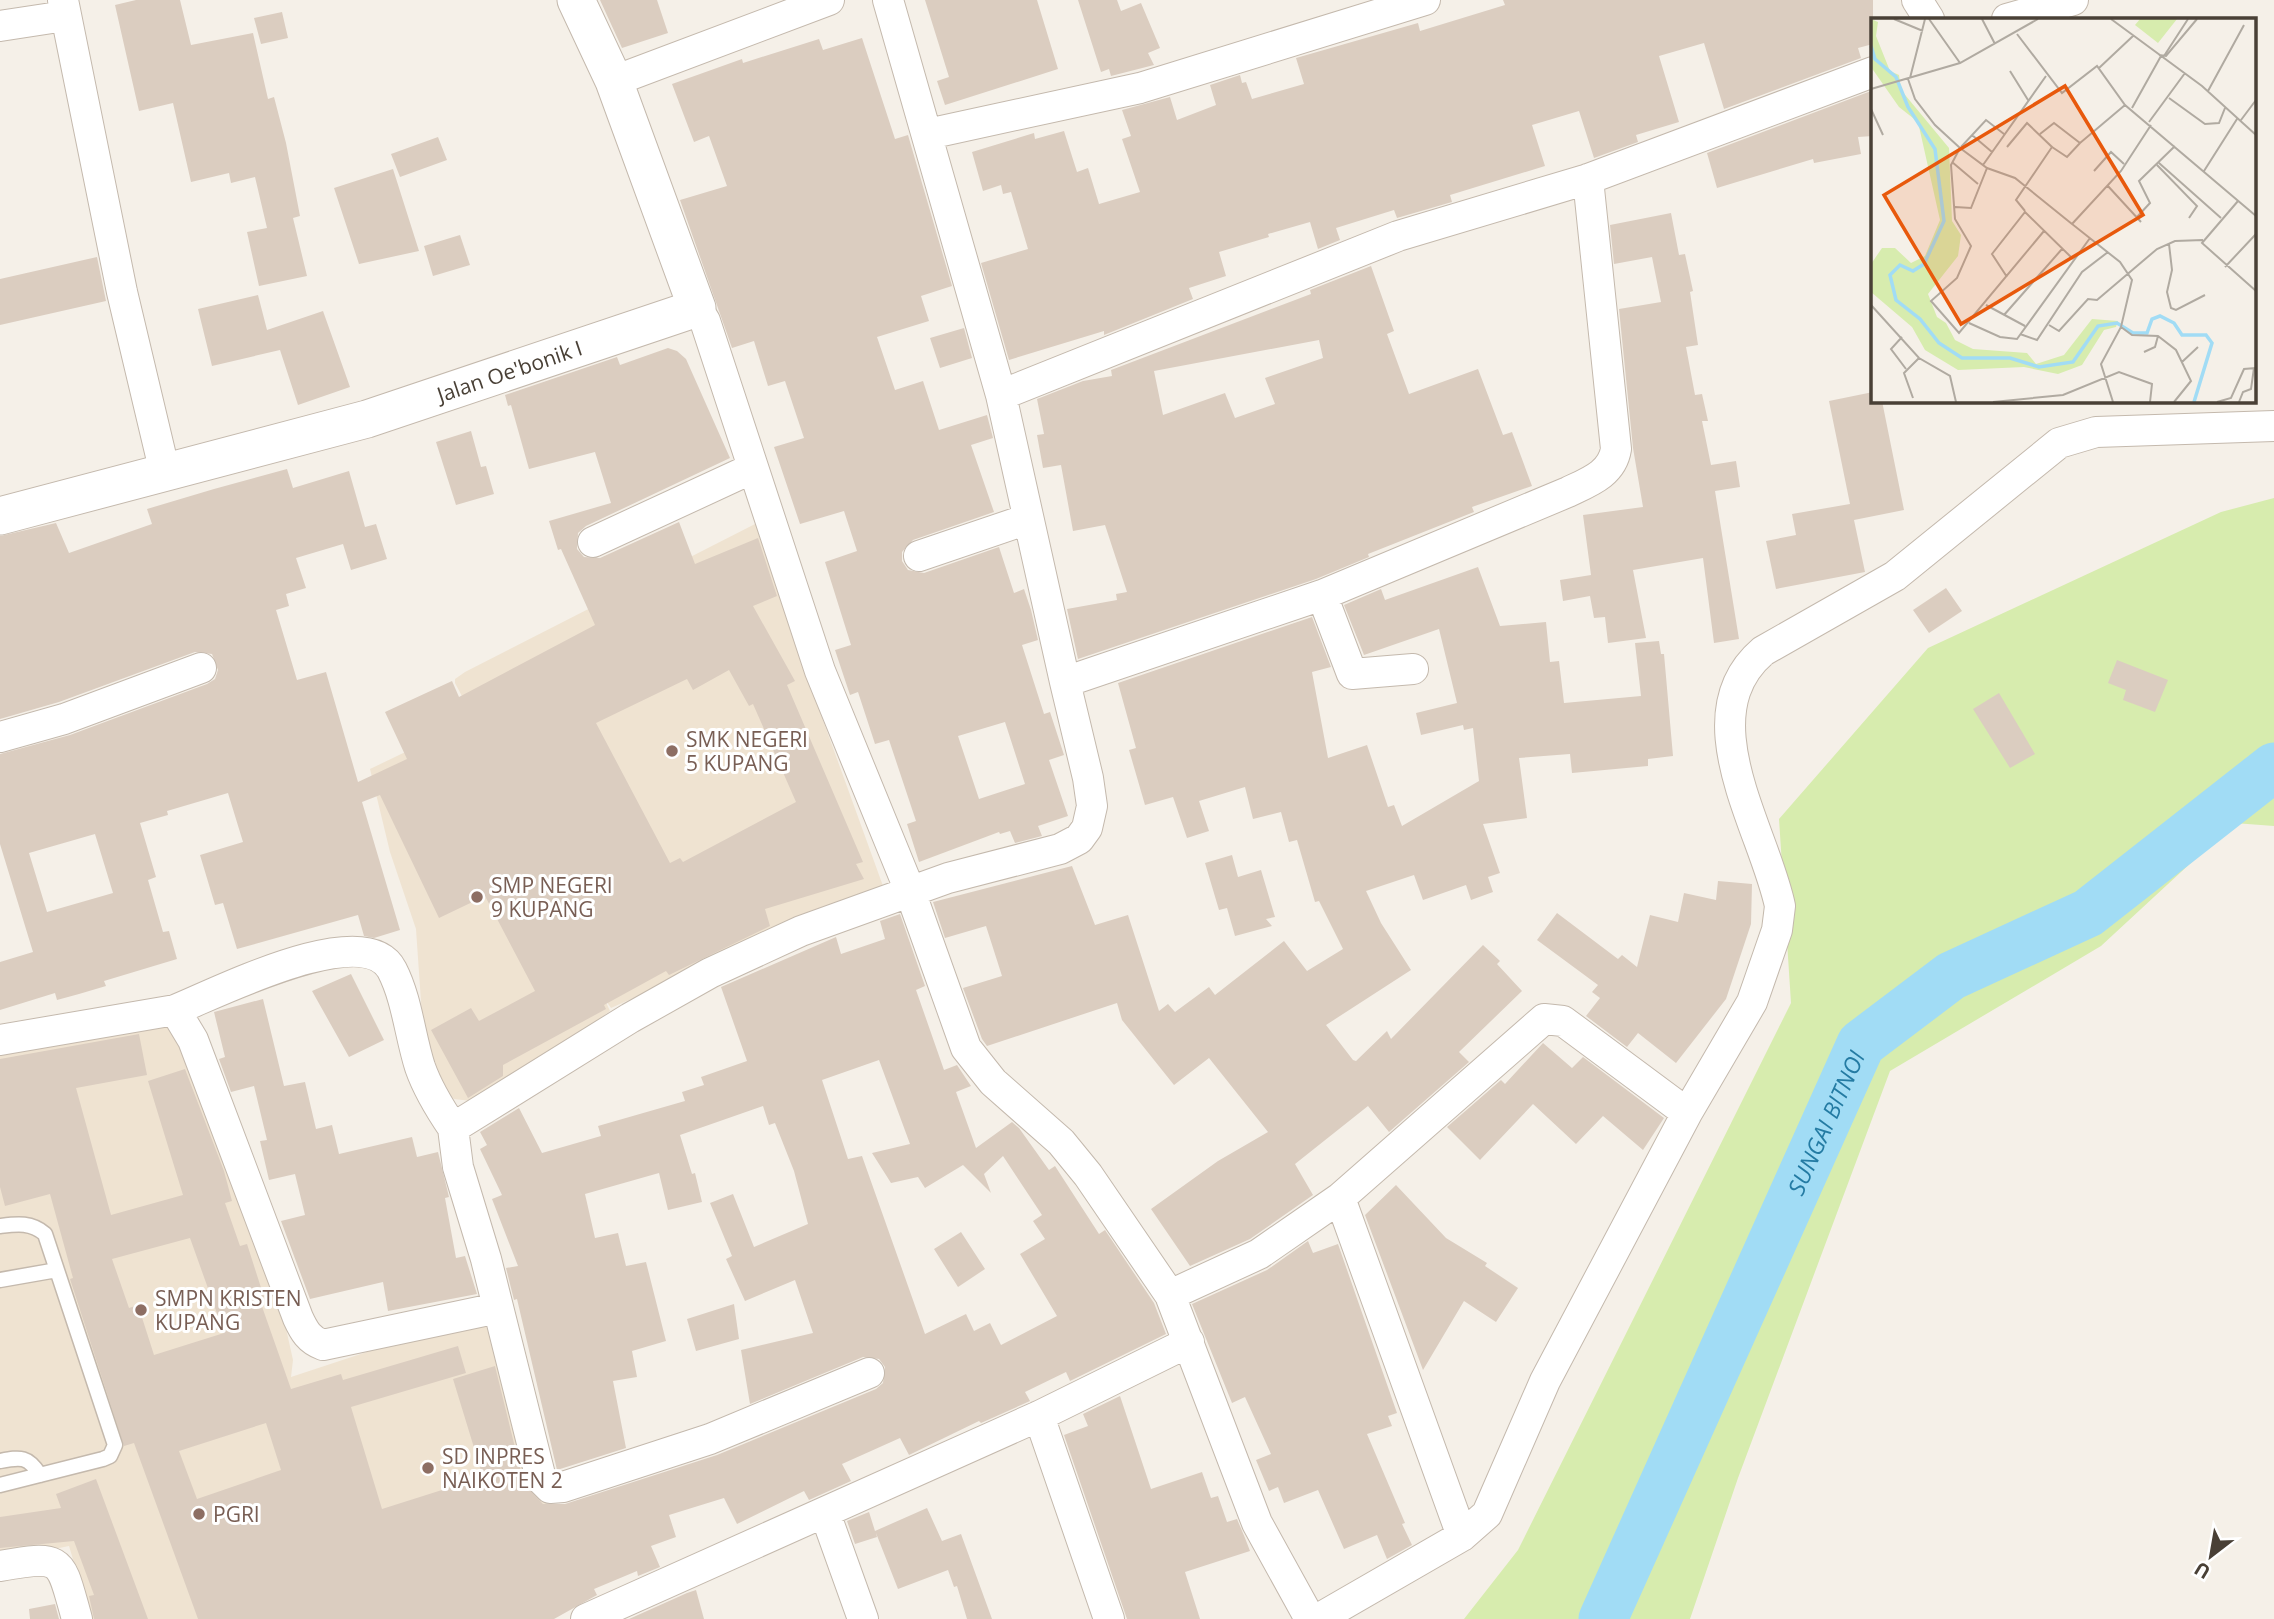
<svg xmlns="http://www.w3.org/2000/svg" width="2274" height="1619" font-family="'Open Sans',sans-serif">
<rect width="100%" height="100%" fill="#f5f0e8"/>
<path fill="#efe3d1" d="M757 523 794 640 883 886 611 1008 604 998 610 1011 497 1092 480 1102 454 1099 436 1083 422 1016 416 929 390 852 370 769 474 719 455 683V679L465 672Z
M172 1025 271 1261 293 1360 291 1377 482 1314 553 1523 300 1619H91L69 1546 0 1560V1051Z"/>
<path fill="#d7ecae" d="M2274 498V826L2234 823 2101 946 1890 1071 1738 1478 1690 1619H1464L1518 1550 1791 1003 1779 819 1928 648 2221 512Z"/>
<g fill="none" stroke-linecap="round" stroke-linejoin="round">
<path stroke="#a1dcf5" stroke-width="49" id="s1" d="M1603 1619 1861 1044 1951 976 2088 913 2274 767"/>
</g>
<path fill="#dbcdc0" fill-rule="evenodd" d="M136 0H180L191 45 253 33 268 99 274 97 286 143 300 216 293 218 307 276 259 286 247 232 267 228 255 177 231 183 229 173 191 182 173 103 139 111 115 5Z
M600 0H657L668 33 622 48Z
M925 0H1037L1058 69 945 105 937 81 949 77Z
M1078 0H1117L1121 11 1141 3 1160 48 1148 53 1154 65 1111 76 1109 69 1101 72Z
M1503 0H1873V44L1858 48 1861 58 1724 109 1704 43 1659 56 1679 122 1636 135 1638 142 1594 158 1579 111 1532 125 1545 166 1450 195 1452 202 1397 218 1394 210 1336 228 1340 240 1318 249 1310 222 1268 234 1269 237 1219 252 1226 276 1189 288 1193 299 1104 335V331L1009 360 981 263 1028 249 1011 192 1003 194 1001 185 983 191 972 152 1034 133 1035 139 1064 131 1077 172 1088 168 1099 204 1140 192 1122 139 1131 136 1122 110 1170 97 1177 120 1216 105 1210 85 1240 75 1242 83 1246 82 1252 99 1304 84 1296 58 1418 23 1420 31 1505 5Z
M282 12 288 38 261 44 254 18Z
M862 38 895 139 908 135 952 286 921 296 929 321 877 337 895 390 923 381 939 430 987 415 993 438 971 445 994 512 913 540 902 552V561L908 570 924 573 999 547 1014 593 1024 589 1031 610 1038 640 1022 645 1044 714 1050 712 1064 755 1049 760 1068 816 1038 826 1042 836 1015 843 1010 831 1000 834 999 832 919 862 907 824 916 821 889 740 875 744 858 692 850 695 835 650 851 645 825 562 857 551 844 511 800 524 774 447 804 438 785 381 768 386 754 341 732 348 680 200 727 186 709 136 694 142 672 84 742 59 743 63 819 39 823 50ZM1005 722 1025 784 979 799 958 736Z
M1871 91 1873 136 1858 137 1861 154 1814 163 1813 159 1717 188 1707 153Z
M438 137 447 160 400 177 391 154Z
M393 169 419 251 359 264 334 188Z
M1671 213 1679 255 1685 254 1693 291 1690 292 1698 345 1686 347 1695 395 1702 394 1708 421H1702L1711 465 1736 461 1740 487 1715 491 1739 639 1714 643 1703 558 1633 570 1646 638 1608 643 1605 617 1594 618 1590 596 1563 601 1560 580 1591 575 1583 515 1643 507 1633 448 1619 309 1661 302 1652 257 1614 264 1610 225Z
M460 235 470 265 433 276 424 246Z
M97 257 106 301 0 325V279Z
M1371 266 1394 331 1387 334 1409 394 1478 369 1503 435 1512 432 1532 486 1472 507 1474 512 1368 554 1369 557 1316 579 1078 659 1067 609 1117 600 1116 594 1127 592 1105 525 1073 531 1061 465 1043 468 1037 435 1044 434 1037 399 1083 381 1112 376 1111 370 1311 294 1310 290ZM1319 340 1323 358 1265 378 1275 404 1235 418 1225 393 1163 415 1154 371Z
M258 295 267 330 323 311 350 387 298 405 280 350 212 366 198 309Z
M964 328 972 358 940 368 930 338Z
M668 348 677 351 686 359 730 458 586 526 578 533 577 549 584 557 600 558 679 522 695 564 758 538 777 596 753 606 795 681 787 685 863 862 856 864 864 879 765 909 770 926 669 975 666 971 604 1005 606 1009 503 1065V1076L468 1098 431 1030 471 1008 479 1021 535 991 485 896 439 918 380 795 362 802 400 930 374 938 364 936 358 915 237 949 223 903 215 905 200 855 243 842 228 793 167 811 168 815 140 823 156 877 148 880 163 932 169 931 177 959 104 981 106 986 79 994 57 1000 55 993 0 1010V962L33 952 0 844V754L70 735 207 684 215 679 218 670 212 654 195 652 59 702 0 719V536L56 523 69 553 152 524 147 509 214 489 287 469 293 488 349 471 365 527 376 524 387 559 351 570 343 544 296 558 306 588 286 594 289 606 276 610 297 680 326 672 358 782 407 759 385 712 452 681 459 697 595 625 561 549 558 550 549 521 611 503 595 452 529 469 511 405 508 406 505 395 617 357 620 365ZM729 670 749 706 753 704 796 802 683 862 680 858 670 863 596 723 687 679 693 690ZM95 834 113 893 47 912 29 853Z
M1873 392V401H1882L1904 510 1854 520 1865 572 1776 589 1766 541 1796 535 1792 514 1850 504 1829 401Z
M471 431 481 467 486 466 494 494 456 505 436 442Z
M1478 567 1500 626 1546 622 1550 662 1559 661 1564 703 1641 696 1635 643 1659 641 1661 654H1664L1673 756 1648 759V766L1572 773 1570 754 1519 758 1527 818 1483 824 1500 873 1488 877 1493 892 1471 900 1466 885 1423 900 1414 875 1366 891 1381 923 1411 970 1326 1025 1353 1060 1356 1061 1387 1031 1391 1039 1483 945 1500 961 1497 964 1522 991 1459 1052 1469 1062 1389 1132 1368 1106 1295 1164 1313 1195 1250 1239 1190 1266 1151 1209 1218 1161 1268 1132 1209 1058 1174 1085 1122 1020 1117 1003 987 1046 982 1039 963 988 1002 976 986 926 945 938 933 902 1072 866 1095 925 1128 915 1159 1011 1168 1004 1175 1012 1209 987 1215 995 1284 941 1307 971 1343 949 1319 901 1315 902 1297 840 1289 842 1281 812 1253 819 1245 787 1199 801 1209 831 1187 838 1173 797 1145 805 1129 750 1136 748 1118 683 1312 617 1331 667 1312 672 1328 758 1367 745 1388 807 1394 805 1402 826 1479 781 1473 728 1464 730 1463 725 1421 735 1416 713 1457 703 1439 629 1364 655 1344 605 1381 589 1385 600Z
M1946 588 1962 611 1929 633 1913 610Z
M2117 660 2168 680 2155 712 2123 700 2126 690 2108 683Z
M1999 693 2035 754 2010 768 1973 709Z
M1232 855 1238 877 1261 870 1275 917 1266 919 1272 926 1235 936 1227 908 1219 910 1205 863Z
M1718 881 1752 884 1751 924 1726 999 1676 1063 1638 1033 1627 1047 1586 1016 1600 998 1592 992 1598 985 1537 940 1557 913 1618 959 1622 955 1637 967 1650 915 1678 922 1684 893 1716 900Z
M900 914 925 986 916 990 944 1070 957 1065 971 1086 956 1092 976 1148 1012 1122 1019 1128 1049 1170 1055 1166 1099 1234 1105 1230 1154 1303 1166 1334 1070 1381 1066 1372 1025 1392 1030 1401 981 1423 979 1421 909 1455 900 1438 842 1464 851 1481 809 1500 804 1491 737 1524 724 1498 669 1515 676 1537 651 1546 660 1567 638 1576 637 1571 594 1589 597 1595 554 1619H198L134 1443 124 1446 70 1279 73 1278 50 1194 5 1206 0 1187V1059L139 1034 147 1075 76 1088 111 1215 183 1195 148 1081 185 1069 224 1171 232 1201 225 1203 240 1246 247 1244 264 1297 259 1298 291 1389 341 1374 343 1380 458 1346 466 1373 351 1407 382 1509 483 1477 453 1379 495 1366 524 1484 543 1504H565L717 1455 876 1389 883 1383 885 1367 879 1359 863 1357 750 1404 741 1350 813 1333 795 1280 745 1301 726 1259 732 1256 710 1203 733 1194 754 1247 808 1224 794 1171 775 1123 769 1125 763 1106 680 1135 692 1174 695 1173 702 1202 668 1210 659 1173 585 1194 595 1238 618 1233 626 1266 646 1262 666 1341 632 1351 637 1377 613 1381 626 1448 557 1470 517 1299 514 1300 506 1268 518 1266 492 1199 502 1195 480 1149 487 1145 480 1132 519 1108 542 1153 601 1136 598 1126 685 1101 682 1092 704 1085 701 1077 747 1061 721 987 836 937 841 954 885 939 880 921ZM879 1060 910 1144 872 1153 891 1183 918 1177 925 1188 963 1165 991 1193 984 1174 1003 1156 1042 1215 1033 1221 1045 1239 1020 1254 1057 1316 1001 1345 990 1323 974 1331 966 1314 925 1334 862 1156 848 1159 822 1080ZM190 1238 224 1333 154 1355 138 1305 129 1308 112 1259ZM266 1423 281 1470 197 1499 179 1451Z
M351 974 384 1040 349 1057 312 991Z
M263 999 284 1086 305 1082 316 1129 332 1125 339 1154 412 1137 417 1157 438 1152 449 1197 445 1198 456 1258 465 1256 477 1294 388 1311 383 1282 310 1299 281 1221 305 1215 295 1174 269 1180 260 1141 267 1140 254 1086 231 1092 219 1059 225 1057 214 1012Z
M1543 1043 1572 1068 1583 1057 1664 1118 1643 1150 1603 1116 1576 1144 1533 1104 1480 1160 1447 1127 1501 1080 1505 1084Z
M1396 1185 1446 1238 1487 1263 1485 1266 1518 1288 1496 1322 1464 1301 1423 1370 1365 1215Z
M961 1232 985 1269 958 1287 934 1249Z
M1308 1241 1313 1253 1338 1244 1397 1413 1388 1416 1392 1426 1367 1434 1405 1523 1402 1524 1412 1545 1387 1559 1377 1535 1344 1549 1318 1490 1284 1503 1278 1487 1269 1491 1256 1460 1271 1454 1245 1397 1232 1403 1192 1304 1267 1270Z
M734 1304 739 1339 696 1351 687 1319Z
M1120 1396 1151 1489 1202 1472 1211 1498 1218 1496 1227 1522 1237 1519 1245 1538 1250 1551 1185 1572 1200 1619H1127L1064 1435 1088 1426 1083 1414Z
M96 1479 148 1619H94L89 1596 94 1595 74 1541 0 1548V1517L61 1508 56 1494Z
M927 1508 942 1541 961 1534 992 1619H967L957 1586 954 1587 948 1570 898 1589 876 1533 877 1537 855 1544 847 1521 869 1512 875 1531Z
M696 1590 704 1619H629L687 1593Z
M55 1604 59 1619H30L29 1609Z"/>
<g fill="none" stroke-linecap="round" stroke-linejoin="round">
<defs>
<path id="service" d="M0 1226C17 1224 31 1222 45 1234L115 1445 110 1456 103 1459 0 1485
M0 1280 57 1270
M0 1461C21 1457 28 1456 40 1475"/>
<path id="minor" d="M63 0 122 292 165 473
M888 0 1001 395 1065 682 1322 595 1568 492C1589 482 1612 474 1616 449L1588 179
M1917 0 1929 19
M2007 19 2073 0
M0 26 65 16
M614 81 829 0
M928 134 1140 88 1425 0
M697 308 705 321 820 671 910 891 966 1048 993 1082 1061 1142 1088 1175 1170 1295 1257 1523 1310 1619
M1001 395 1398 236 1588 179 1873 72
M593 542 753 468
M919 556 1028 519
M1322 595 1352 674 1413 669
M0 737 64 719 201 668
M175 1010C215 994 365 917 392 970 407 999 410 1036 420 1067 428 1090 440 1109 453 1128
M0 1040 175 1010 193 1040 298 1318C304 1331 309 1340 323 1345L498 1308
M1340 1198 1462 1536
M1170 1295 1259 1254 1340 1198 1544 1019 1563 1021 1687 1113
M869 1373 710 1439 563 1487 550 1488 541 1479 486 1259 458 1167 453 1128 630 1018 710 973 801 931 948 878 1060 849 1079 839 1087 828 1092 806 1088 778 1065 682
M1039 1416 1109 1619
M825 1513 863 1619
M0 1566C65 1554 60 1559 77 1619
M586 1619 1039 1416 1189 1342
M1318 1619 1462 1536 1487 1514 1545 1381 1687 1113 1752 1002 1777 930 1780 906C1764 829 1687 716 1763 651L1895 576 2059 443 2096 432 2274 426"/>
<g id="tertiary">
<path id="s2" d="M0 516 367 419 697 308 614 81 576 0"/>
</g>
</defs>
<use href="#service" stroke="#c4b9ad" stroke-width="17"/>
<use href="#minor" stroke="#c4b9ad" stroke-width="32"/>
<use href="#tertiary" stroke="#c4b9ad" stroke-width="39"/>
<use href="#service" stroke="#fff" stroke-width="14"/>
<use href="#minor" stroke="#fff" stroke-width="30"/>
<use href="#tertiary" stroke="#fff" stroke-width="37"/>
</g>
<g fill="#8d6e63" stroke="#fff" stroke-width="2.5">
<circle cx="672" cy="751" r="7"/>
<circle cx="477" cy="897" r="7"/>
<circle cx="141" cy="1310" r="7"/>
<circle cx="428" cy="1468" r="7"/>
<circle cx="199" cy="1514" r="7"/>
</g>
<g text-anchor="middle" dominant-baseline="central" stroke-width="6" stroke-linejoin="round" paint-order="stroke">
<g font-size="21" fill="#494036" stroke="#fff">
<text stroke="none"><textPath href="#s2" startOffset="530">Jalan Oe'bonik I</textPath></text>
</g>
<g font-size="21" fill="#785e54" stroke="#fff" text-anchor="start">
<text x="686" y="739">SMK NEGERI<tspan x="686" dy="24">5 KUPANG</tspan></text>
<text x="491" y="885">SMP NEGERI<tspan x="491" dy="24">9 KUPANG</tspan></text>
<text x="155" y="1298">SMPN KRISTEN<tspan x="155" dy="24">KUPANG</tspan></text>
<text x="442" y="1456">SD INPRES<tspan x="442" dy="24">NAIKOTEN 2</tspan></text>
<text x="213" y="1514">PGRI</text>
</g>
<g font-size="23" font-style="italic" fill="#247ba3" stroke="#fff">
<text stroke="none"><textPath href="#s1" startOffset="544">SUNGAI BITNOI</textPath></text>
</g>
</g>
<g transform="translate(1871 18)">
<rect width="385" height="385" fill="#f5f0e8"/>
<path d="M0 1 7 4 5 18 19 53 28 57 30 72 78 130 81 203 90 217 87 238 57 276 66 299 75 305 84 322 102 331 156 335 165 346 193 337 221 301 247 303 245 309 233 312 211 347 187 356 153 349 87 352 54 332 41 309 0 274V246L11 230H24L40 245 54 238 69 202 47 104 28 89 0 49ZM269 1H306L287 25 264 7Z" fill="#d7ecae"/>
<path fill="none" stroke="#a1dcf5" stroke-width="3.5" d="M0 28 4 41 25 59 37 89 64 131 73 203 53 246 42 253 29 247 19 257 25 282 49 301 68 325 91 340H139L168 349 202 344 227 308 246 305 262 315H276L281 301 289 298 303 305 311 317H335L341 325 323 384"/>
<path fill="none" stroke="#b0aaa1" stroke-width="2" d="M23 1 52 13M58 1 89 45M111 1 124 26M240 1 331 68 385 117M146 16 191 75 226 48 254 87 385 198M288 37 295 38 326 1M293 38 317 1M228 50 262 18M139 53 157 82M39 60 54 1M37 61 44 81 64 107 89 130 116 150 144 160 201 206M0 71 89 45 167 1M337 73 373 7M298 80 334 106 348 105 354 90M261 90 290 38M0 91 12 117M370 102 385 82M278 104 314 55M169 116 183 105 209 125 254 87M101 117 121 134M90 129 115 102 133 116M136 129 156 105 181 129 145 182 154 193M181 129 196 139 209 125M89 130 80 147 84 201 100 228 86 260 60 283 88 315 173 213M81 144 107 166M288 145 350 200M112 147 175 58M286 147 326 188 318 200M223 153 240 134 253 146M333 153 366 101M236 167 270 204M367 183 331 225 385 273M84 189 100 190 116 150M266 199 279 185 268 163 304 128M298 226 301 252 296 274 300 290 305 292 334 277M354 249 385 216M136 259 121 236 154 194 202 241M0 287 48 340 79 358 85 384M115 287 154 308M133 297 191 231M98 305 129 319 146 321 219 220M178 307 188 313 217 281 226 282 286 231 304 223 332 222M250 309 261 317 287 318 305 332 320 363 303 384M149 316 166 322 211 254 237 234M31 319 20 331 35 351M273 334 284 329 287 318M311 344 327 329M42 380 33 355 48 340M122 384 192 377 248 354 281 366 279 384M242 384 230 346 250 309 261 262 249 244 201 206 250 153 280 107M346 384 360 380 373 351 385 350M368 384 372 374 380 371 383 350"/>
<path fill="#e8590c" fill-opacity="0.15" stroke="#e8590c" stroke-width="3.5" d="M194 68 272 197 90 306 13 177Z"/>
<rect width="385" height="385" fill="none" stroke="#494036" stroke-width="3.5"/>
</g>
<g transform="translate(2211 1556) rotate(211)" stroke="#ffffff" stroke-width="5" paint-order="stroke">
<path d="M0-5L12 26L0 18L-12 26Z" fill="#494036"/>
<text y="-10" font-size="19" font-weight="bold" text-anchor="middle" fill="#494036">U</text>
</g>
</svg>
